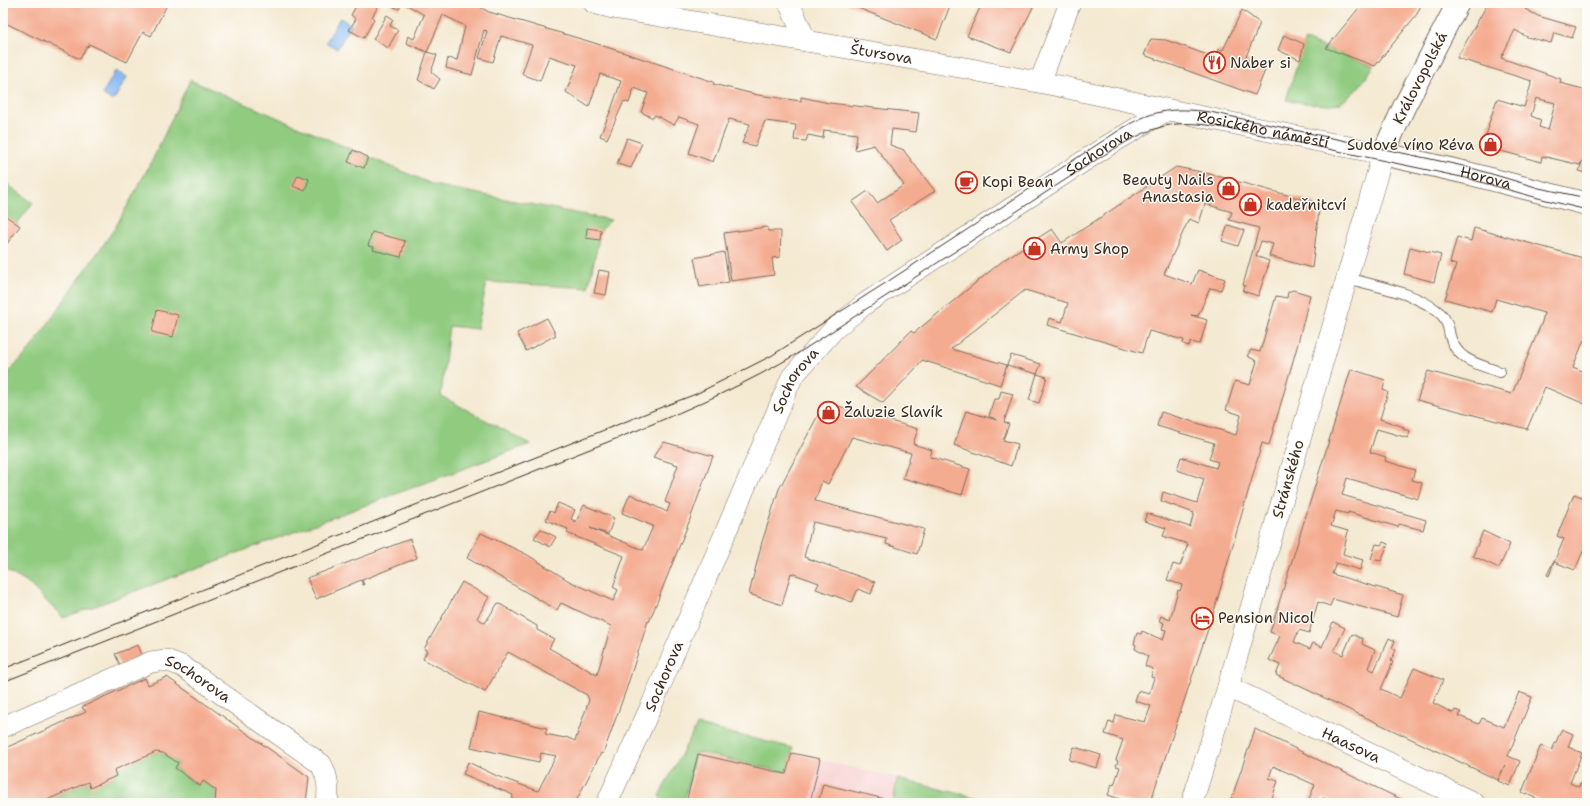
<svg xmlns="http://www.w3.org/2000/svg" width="1590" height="806" font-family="'Shantell Sans',sans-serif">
<rect width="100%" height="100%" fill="#fdfcf7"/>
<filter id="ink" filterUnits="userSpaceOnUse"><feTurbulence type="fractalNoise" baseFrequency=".025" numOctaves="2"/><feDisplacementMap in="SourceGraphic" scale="8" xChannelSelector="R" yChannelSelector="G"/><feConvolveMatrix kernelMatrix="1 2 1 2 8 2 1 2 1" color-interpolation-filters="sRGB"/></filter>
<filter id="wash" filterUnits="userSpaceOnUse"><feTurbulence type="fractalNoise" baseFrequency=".012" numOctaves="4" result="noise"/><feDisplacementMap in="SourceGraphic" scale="16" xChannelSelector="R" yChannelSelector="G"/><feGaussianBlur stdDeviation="0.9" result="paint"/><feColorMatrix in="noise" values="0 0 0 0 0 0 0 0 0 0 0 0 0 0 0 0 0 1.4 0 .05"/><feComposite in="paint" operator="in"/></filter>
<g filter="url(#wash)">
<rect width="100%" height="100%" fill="#f4e9d1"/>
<path fill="#f7cfd0" d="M792 753 889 776 1003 803H780Z"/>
<path fill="#90cb80" stroke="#667a4f" d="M1305 40 1374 66C1365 79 1355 95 1340 103 1329 108 1298 102 1286 100Z
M190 80 434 185 611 220 601 230 588 288 487 282 477 329 449 326 441 396 530 444 63 618 28 583 3 569V378L28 352 115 228 152 161Z
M3 181 33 203 17 224 3 214Z
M697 725 793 748 787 773 696 752 684 802 679 801V803C673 803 664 802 660 797V794Z
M156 752 163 753 178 763 175 768 199 786 203 781 216 790 215 803H40L88 782 90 787 116 776 114 770Z
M897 779 999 803H893Z"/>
<path fill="#88baf4" stroke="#627289" d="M340 18 351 25 337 49 326 42Z
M116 71 127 77 113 101 102 94Z"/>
<g id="blocks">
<path fill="#f4ac91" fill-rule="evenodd" d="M3 3H128L137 7 139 3H168L151 36 143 32 127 62 89 44 88 47 87 46 80 59 3 22Z
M352 3H380L372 17 374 19 364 38 349 30 356 19 351 15 356 6Z
M392 3H403L399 9 390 5Z
M404 3H472L489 12 588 41 714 82 713 84 758 95 801 101V97L829 103 919 113 916 132 892 129 890 145 904 150V151L935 191 889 220 902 240 887 251 852 202 868 191 877 203 904 185 874 145 855 150 857 134 824 130 823 138 808 135 806 141 794 140 796 125 765 121 755 146 742 143 750 124 729 119 713 162 689 153 699 124 679 117 674 125 655 115 653 118 641 112 648 93 634 88 629 103 624 101 607 139 600 136 611 110 621 81 600 74 589 107 566 92 577 65 549 56 540 81 522 74 532 45 501 36 493 62 479 58 487 31 484 30 472 75 446 68 448 58 457 60 465 26 443 15 427 52 406 43 408 36 414 39 424 15Z
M845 3H951L937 39Z
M982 3H1035L1011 52 967 36Z
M1363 3H1422L1417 14 1375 66 1326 48Z
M1488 3H1529L1525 9 1538 16 1576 27 1572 38 1554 33 1551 43 1527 37 1515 30 1501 58 1561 79 1560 83 1587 90V173L1579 171 1582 161 1580 165 1542 156 1541 162 1483 146 1489 126H1488L1497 99 1524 107 1532 81 1457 58ZM1536 98 1555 103 1548 130 1539 127 1541 120 1531 116Z
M1242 10 1260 23 1245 59 1266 68 1255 95 1144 55 1151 39 1166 40 1216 58 1219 49 1223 50Z
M387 15 393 19 390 26 398 30 388 48 373 39Z
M1284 35 1304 44 1300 60 1278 50Z
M427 52 437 55 431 72 440 79 434 89 418 80Z
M627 138 642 143 631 168 617 164Z
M353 150 368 157 364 168 348 162Z
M1176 167 1206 173 1313 202 1319 210 1312 268 1269 256 1273 244 1261 241 1256 256 1269 261 1267 267H1268L1258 296 1243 291 1245 286 1243 285 1259 228 1229 220 1232 212 1205 204 1199 223 1189 219 1164 274 1192 284 1198 270 1225 279 1221 290 1210 288 1198 316 1191 315 1207 320 1200 344 1191 342 1189 346 1183 344 1184 340 1149 331 1142 353 1047 325 1049 318 1062 322 1068 303 1025 290 951 349 1007 365 1000 385 922 360 916 368 883 403 856 387 911 331 914 333 1005 259 1052 229 1062 243Z
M298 175 309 179 305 191 293 186Z
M3 214 20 226 3 249Z
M1228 225 1244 230 1238 246 1222 241Z
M767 227 768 231H781L780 257 772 258 774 275 731 281 724 233Z
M587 228 601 230 600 240 586 238Z
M1474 228 1587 259V342L1584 340 1573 367 1587 373V405L1545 387 1527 429 1417 400 1428 371 1512 394 1542 322 1544 313 1496 299 1492 312 1445 299 1456 265 1450 263 1457 237 1471 241Z
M372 232 405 241 401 257 373 250 374 247 368 246Z
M1410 247 1441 255 1434 282 1404 274Z
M724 252 729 282 700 287 694 258Z
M599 270 610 272 606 295 594 293Z
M1293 290 1310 295 1297 347 1269 445 1262 443 1214 611 1150 803H1132L1108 795 1112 784 1114 785 1120 767 1116 766 1118 761 1116 760 1123 740 1105 734 1109 721 1114 723 1116 715 1145 722 1151 706 1135 701 1138 691 1149 694 1154 678 1151 677 1153 669 1145 666 1148 656 1135 649 1136 645 1134 644 1137 633 1141 634 1142 631 1163 640 1166 630 1162 629 1164 623 1159 621 1161 616 1170 620 1178 590 1180 591 1182 585 1167 580 1173 564 1180 566 1188 544 1163 536 1166 528 1144 521 1147 513 1190 527 1194 513 1161 501 1163 492 1197 503 1204 479 1177 470 1181 457 1216 468 1218 462 1209 459 1214 443 1157 426 1161 412 1236 435 1241 415 1226 410 1235 381 1250 385 1257 361 1247 356 1251 350 1260 352 1276 296 1287 298 1288 292Z
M157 310 178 315 173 337 152 332Z
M547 318 556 335 526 351 517 333Z
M1011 355 1041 364 1037 374 1047 377 1039 403 1029 400 1037 374 1007 365Z
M1351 369 1385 380 1383 390 1388 392 1380 419 1404 427 1403 429 1410 431 1408 438 1377 429 1370 452 1386 457 1385 461 1415 470 1412 480 1422 483 1418 499 1347 478 1342 495 1426 520 1423 530 1399 524 1398 527 1348 512V514L1336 511 1331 526 1348 531 1343 554 1363 560 1360 570 1336 563 1332 574 1403 595 1397 617 1333 599 1330 606 1318 602 1309 633 1299 630 1294 642 1310 649 1313 643 1322 647 1333 622 1345 628 1334 651 1343 655 1352 634 1363 639 1362 644 1375 650 1368 668 1374 671 1389 638 1395 641 1392 648 1396 650 1391 661 1393 662 1381 689 1400 698 1414 668 1443 680 1433 703 1453 713 1455 710 1461 712 1459 716 1479 724 1482 718 1504 727 1519 692 1532 697 1508 756 1520 761 1510 786 1498 781 1505 765 1498 780 1276 675 1280 665 1269 660 1280 636 1270 632Z
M1001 391 1013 394 1004 422 1009 424 1003 440 1018 444 1011 466 954 445 966 411 997 420 989 416 994 399H999Z
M824 404 838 406 918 429 913 444 932 450 930 457 970 469 962 495 903 478 911 453 852 437 828 484 822 481 815 501 924 529 917 554 886 544 887 539 813 522 804 557 875 582 871 594 858 589 852 602 816 589 819 583 791 573 782 605 749 594 762 542 779 489Z
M664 442 713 456 689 522 649 622 648 621 626 690 603 754 601 753 575 803H529L527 802 526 803H519L512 799 513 795 463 774 468 762 497 776 538 791 556 756 541 753 539 762 471 747 479 712 547 728 545 734 565 738 566 737 575 741 589 700 587 695 508 652 485 692 423 659 427 651 424 649 462 582 489 597 477 618 485 623 498 603 537 626V630L554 639 549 648 597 675 611 626 561 603 557 610 467 558 481 533 526 554 569 581 613 601 618 590 613 587 624 556 567 533 568 529 546 520 550 511 554 513 558 503 575 510 571 519 576 522 584 505 614 518 608 534 590 528 643 550 653 526 622 513 630 494 667 512 670 504 665 502 678 465 653 457Z
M1574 494 1587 499V546L1586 548 1585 547 1575 570 1554 562 1564 539 1557 536Z
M541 529 556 537 550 547 534 538Z
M1483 531 1510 544 1499 568 1473 556Z
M410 539 417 558 362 580 364 585H363L361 580 316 599 307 578Z
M1383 542 1388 544 1381 561 1371 559 1376 544 1381 545Z
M1553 562H1554L1549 576 1547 575Z
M138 645 142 656 120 665 115 654Z
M167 677 309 777 306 803H215L216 790 203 781 200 786 175 768 178 763 163 753 156 752 114 770 116 776 90 788 88 782 40 803H3V749L86 712 84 709H83L82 707 145 678 148 685Z
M1255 729 1337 769 1409 803H1335L1323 798 1321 803H1311L1308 801 1315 785 1273 766 1269 778 1278 781 1272 798 1278 800 1276 803H1230Z
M1562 729 1573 734 1568 747 1582 753 1570 783 1579 787 1580 783 1586 786 1585 790 1587 791V803H1546L1522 792 1541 745 1552 750Z
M1074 747 1101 755 1097 768 1069 760Z
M792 753 820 759 810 803H686L698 754 786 774Z
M823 784 885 799 884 803H818Z"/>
</g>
</g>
<g filter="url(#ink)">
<use href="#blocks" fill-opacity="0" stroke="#7c6d5d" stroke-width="1"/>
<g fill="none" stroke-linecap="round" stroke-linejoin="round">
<defs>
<path id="lane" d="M1347 278C1378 287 1416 292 1441 314 1446 319 1449 329 1450 336 1457 361 1478 364 1500 372"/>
<g id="street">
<path id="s1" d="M594 3 613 8 971 69C998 76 1026 79 1054 85 1163 109 1273 132 1383 154L1228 687 1192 803"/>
<path d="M789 3 806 41"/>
<path d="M1040 82 1070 3"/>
<path id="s2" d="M1228 687 1474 803"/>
<path id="s3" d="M3 727 151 662 166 660 182 666 321 764C328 777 329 788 327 803"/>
<path id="s4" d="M607 803 653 702 792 377 834 329 866 303 1107 146 1167 110"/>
</g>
<g id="secondary">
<path id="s5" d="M1458 3 1404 107 1383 154 1467 173 1587 204"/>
</g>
</defs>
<use href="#lane" stroke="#7c6d5d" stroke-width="12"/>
<use href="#street" stroke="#7c6d5d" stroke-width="22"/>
<use href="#secondary" stroke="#7c6d5d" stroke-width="24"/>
<use href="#lane" stroke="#fff" stroke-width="10"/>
<use href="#street" stroke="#fff" stroke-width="21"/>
<use href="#secondary" stroke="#fff" stroke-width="22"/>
<path stroke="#3b2a1e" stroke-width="1" d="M3 669 662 407 696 394 771 356 887 282 1118 131C1151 110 1171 107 1210 112L1468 167 1539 188 1587 198
M3 682 638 430C694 407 748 383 800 352L1099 158C1123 144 1148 127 1177 124 1197 122 1218 127 1238 130L1466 178 1538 198 1587 210"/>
</g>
</g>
<defs>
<symbol id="restaurant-ring" viewBox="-11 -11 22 22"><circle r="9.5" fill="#fdfcf7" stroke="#c8321e" stroke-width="1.5"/><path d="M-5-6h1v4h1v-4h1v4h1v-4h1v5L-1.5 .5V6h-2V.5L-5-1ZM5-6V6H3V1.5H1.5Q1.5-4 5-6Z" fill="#c8321e"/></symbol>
<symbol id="shop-ring" viewBox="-11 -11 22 22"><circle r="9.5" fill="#fdfcf7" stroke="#c8321e" stroke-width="1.5"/><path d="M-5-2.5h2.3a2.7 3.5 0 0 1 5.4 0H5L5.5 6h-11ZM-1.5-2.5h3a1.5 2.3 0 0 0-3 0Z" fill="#c8321e"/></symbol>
<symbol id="cafe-ring" viewBox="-11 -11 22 22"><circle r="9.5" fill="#fdfcf7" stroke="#c8321e" stroke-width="1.5"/><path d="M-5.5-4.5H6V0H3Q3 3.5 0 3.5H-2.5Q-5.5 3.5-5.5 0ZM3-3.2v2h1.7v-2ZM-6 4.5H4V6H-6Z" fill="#c8321e"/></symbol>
<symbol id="hotel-ring" viewBox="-11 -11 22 22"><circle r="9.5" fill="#fdfcf7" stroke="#c8321e" stroke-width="1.5"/><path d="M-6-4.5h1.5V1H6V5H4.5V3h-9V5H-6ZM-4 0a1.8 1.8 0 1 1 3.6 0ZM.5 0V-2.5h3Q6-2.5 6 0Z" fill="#c8321e"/></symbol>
</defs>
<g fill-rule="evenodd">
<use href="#restaurant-ring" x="1202" y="50" width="25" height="25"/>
<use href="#shop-ring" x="1478" y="132" width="25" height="25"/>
<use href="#cafe-ring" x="954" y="170" width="25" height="25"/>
<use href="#shop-ring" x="1216" y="176" width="25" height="25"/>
<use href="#shop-ring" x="1238" y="192" width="25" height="25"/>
<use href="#shop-ring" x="1022" y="236" width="25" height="25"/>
<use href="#shop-ring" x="816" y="400" width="25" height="25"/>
<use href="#hotel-ring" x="1190" y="606" width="25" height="25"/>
</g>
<g text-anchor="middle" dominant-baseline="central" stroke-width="3" stroke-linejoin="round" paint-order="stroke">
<g font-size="15" fill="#3b2a1e" stroke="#fdfcf7">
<text stroke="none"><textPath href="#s1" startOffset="292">Štursova</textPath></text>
<text transform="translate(1420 78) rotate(-63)">Královopolská</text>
<text stroke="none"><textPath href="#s1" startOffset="681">Rosického náměstí</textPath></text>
<text stroke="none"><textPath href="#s4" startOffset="847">Sochorova</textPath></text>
<text stroke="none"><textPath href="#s5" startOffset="274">Horova</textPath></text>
<text stroke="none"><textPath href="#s4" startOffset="463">Sochorova</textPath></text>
<text transform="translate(1288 479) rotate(-74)">Stránského</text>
<text stroke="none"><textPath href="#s4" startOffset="139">Sochorova</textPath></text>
<text stroke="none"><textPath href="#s3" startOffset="214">Sochorova</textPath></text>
<text stroke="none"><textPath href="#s2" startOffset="136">Haasova</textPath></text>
</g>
<g font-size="15" fill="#3b2a1e" stroke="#fdfcf7" text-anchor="start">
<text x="1230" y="63">Naber si</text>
<text x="1474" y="145" text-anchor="end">Sudové víno Réva</text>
<text x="1214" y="180" text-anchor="end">Beauty Nails<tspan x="1214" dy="17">Anastasia</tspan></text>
<text x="982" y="182">Kopi Bean</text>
<text x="1266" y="205">kadeřnitcví</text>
<text x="1050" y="249">Army Shop</text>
<text x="844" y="412">Žaluzie Slavík</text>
<text x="1218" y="618">Pension Nicol</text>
</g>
</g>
<rect width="1590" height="806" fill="none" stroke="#fdfcf7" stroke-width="16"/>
</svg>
